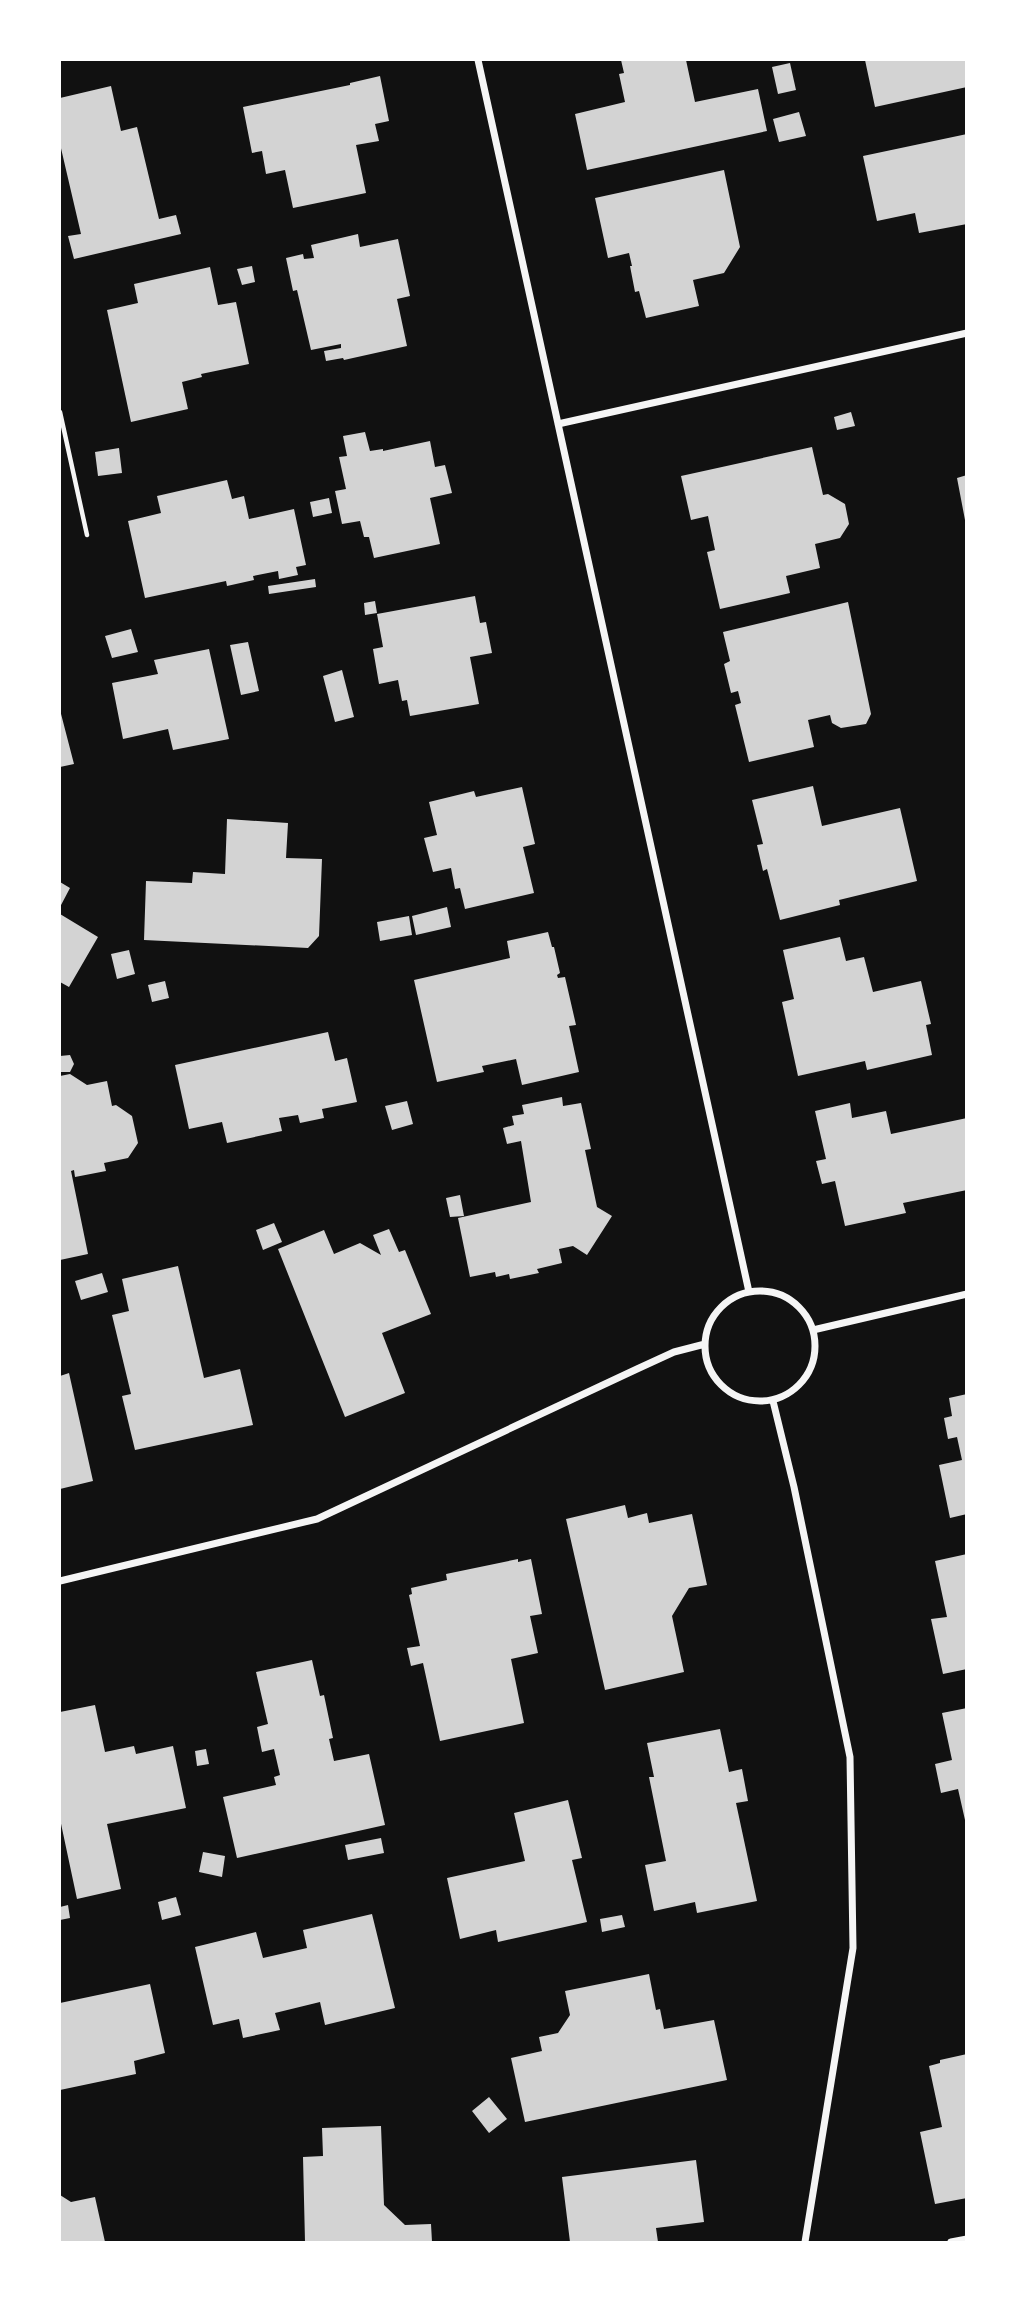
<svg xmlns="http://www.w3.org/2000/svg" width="1026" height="2302" font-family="'Alegreya Sans',sans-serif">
<rect width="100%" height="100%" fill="#111"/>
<path fill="#d3d3d3" d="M621 60H686L695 102 758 89 767 131 587 170 575 114 625 102 619 74 624 73Z
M865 60H967V87L875 107Z
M790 63 796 90 778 94 772 67Z
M380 76 389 121 375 124 379 141 356 145 366 193 293 208 285 170 266 174 262 151 252 153 243 107 350 85V83Z
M111 86 121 131 137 127 159 219 176 215 181 234 74 259 68 236 81 234 60 144V98Z
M799 112 806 136 779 142 773 119Z
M967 134V224L919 233 915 213 877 221 863 156Z
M724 170 740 247 724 273 693 280 699 306 646 318 639 291 635 292 630 266H632L629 253 608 258 595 198Z
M358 234 360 247 398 239 410 296 397 299 407 346 344 360 343 358 326 361 324 351 341 348V344L311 350 297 290 293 291 286 258 303 254 304 259 314 258 311 245Z
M252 266 255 282 242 285 237 269Z
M210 267 218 305 236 302 249 364 201 374 202 377 182 382 188 409 131 422 107 310 138 303 134 284Z
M851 412 855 426 837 430 834 417Z
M365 432 370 451 383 449V451L430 441 435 467 445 465 452 493 430 498 440 544 374 558 369 537H364L360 521 342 524 335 491 346 489 339 457 347 456 343 436Z
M812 447 823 495 828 494 845 504 849 524 840 538 815 544 820 568 786 576 790 593 720 609 707 552 715 550 708 516 691 520 681 476Z
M119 448 122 473 98 476 95 452Z
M967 475V520H965L957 478Z
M227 480 232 499 244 496 249 519 294 509 306 565 296 567 298 575 279 579 278 571 253 576 254 580 227 586 226 581 145 598 128 521 161 513 157 496Z
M329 498 332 513 313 517 310 502Z
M315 579 316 587 269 594 268 586Z
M475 596 480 623 486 622 492 653 470 657 479 704 410 716 407 700 402 701 398 680 379 684 373 649 383 647 377 614Z
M375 601 377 613 365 615 364 603Z
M848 602 871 714 866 724 841 728 832 723 830 715 808 720 814 747 749 762 735 705 741 703 738 691 731 693 724 664 730 661 723 632Z
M131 629 138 652 112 658 105 636Z
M248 642 259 691 241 695 230 645Z
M209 649 229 739 173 750 168 729 123 739 112 683 158 674 154 660Z
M342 670 354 717 335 722 323 676Z
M60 710 74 764 60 767Z
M813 786 822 826 900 808 917 881 839 900 840 905 780 920 767 869 763 871 757 845 763 844 752 800Z
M522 787 535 844 523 847 534 893 465 909 460 888 455 889 451 868 433 872 424 838 437 835 429 802 474 791 476 797Z
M227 819 288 823 286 858 322 859 319 936 308 948 144 940 146 881 192 883 193 872 225 874Z
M60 882 70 888 60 907Z
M447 907 451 927 416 935 412 916Z
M60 914 98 937 69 987 60 982Z
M409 916 412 935 380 941 377 922Z
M548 932 552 947H554L560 973 557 975 558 978 565 977 576 1025 569 1026 579 1072 522 1085 516 1059 482 1066 484 1072 437 1082 414 980 510 958 507 941Z
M840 937 846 961 864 957 873 992 921 981 931 1024 926 1025 932 1055 867 1070 865 1061 798 1076 782 1002 794 999 783 950Z
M129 950 135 974 117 979 111 954Z
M165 981 169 998 152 1002 148 985Z
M328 1032 335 1061 347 1058 357 1102 322 1109 324 1118 300 1123 298 1115 279 1118 282 1131 227 1143 222 1122 189 1129 175 1065Z
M70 1055 74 1064 70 1072H60V1056Z
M70 1074 87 1085 107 1081 112 1106 116 1105 132 1116 138 1143 128 1158 104 1163 106 1171 75 1177 74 1170 71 1171 88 1254 60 1260V1076Z
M562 1097 563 1106 581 1103 591 1149 585 1150 597 1207 612 1216 587 1255 573 1246 559 1249 562 1263 537 1269 539 1273 510 1279 509 1274 496 1277 495 1272 470 1277 458 1218 531 1202 521 1141 507 1144 503 1128 514 1125 512 1116 524 1114 522 1105Z
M407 1101 413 1124 392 1130 385 1106Z
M850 1103 852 1118 886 1111 891 1134 967 1118V1190L903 1203 906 1213 845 1226 835 1181 822 1184 816 1161 826 1159 815 1111Z
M460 1195 464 1216 450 1217 446 1198Z
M274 1223 282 1242 263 1250 256 1230Z
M389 1229 399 1252 405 1250 431 1314 382 1333 405 1393 345 1417 278 1249 324 1230 334 1254 360 1243 381 1255 373 1235Z
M178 1266 204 1378 240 1369 253 1425 135 1450 122 1396 131 1394 112 1315 129 1311 122 1279Z
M102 1273 108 1292 81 1300 75 1281Z
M69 1373 93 1481 60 1489V1376Z
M967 1394V1514L950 1518 939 1465 962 1460 957 1437 948 1439 944 1418 952 1416 949 1398Z
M625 1505 628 1518 647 1513 649 1523 692 1514 707 1585 689 1588 672 1616 684 1672 605 1690 566 1519Z
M967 1554V1669L943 1674 931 1619 947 1617 935 1561Z
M518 1559V1562L531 1559 542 1614 530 1616 538 1653 511 1659 524 1723 440 1741 423 1663 411 1666 407 1648 420 1646 409 1595 412 1594 411 1588 447 1580 446 1574Z
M312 1660 320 1696 324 1695 333 1738 329 1739 334 1761 369 1754 385 1825 237 1858 223 1797 276 1785 274 1777 280 1775 274 1749 262 1752 257 1727 268 1724 256 1672Z
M95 1705 105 1752 134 1746 136 1754 173 1746 186 1808 107 1824 121 1889 77 1899 60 1819V1712Z
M967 1708V1820H965L958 1789 941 1793 935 1764 952 1760 942 1713Z
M720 1729 729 1772 742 1769 748 1801 736 1803 757 1901 697 1913 695 1902 654 1911 645 1865 666 1861 649 1777H654L647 1743Z
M206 1749 209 1764 197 1766 195 1751Z
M568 1800 582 1858 572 1860 587 1922 498 1942 496 1930 460 1939 447 1878 525 1861 514 1813Z
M381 1838 384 1853 348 1860 345 1845Z
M203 1852 225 1856 222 1877 199 1872Z
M176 1897 181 1915 162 1920 158 1902Z
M68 1905 70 1918 60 1920V1907Z
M372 1914 395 2008 325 2025 320 2002 275 2013 280 2030 243 2038 239 2019 213 2025 195 1947 256 1932 263 1958 307 1948 303 1930Z
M622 1915 625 1927 602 1932 600 1919Z
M649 1974 656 2010 660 2009 664 2029 714 2020 727 2080 525 2122 511 2058 542 2051 539 2037 558 2033 570 2015 565 1991Z
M150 1984 165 2053 134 2061 136 2074 60 2090V2003Z
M967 2054V2198L935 2204 920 2132 942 2127 929 2066 940 2063V2060Z
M489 2097 507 2119 489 2133 472 2111Z
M381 2126 384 2205 405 2225 431 2224 432 2242H305L303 2157 323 2156 322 2128Z
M696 2160 704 2222 656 2228 658 2242H570L562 2177Z
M60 2195 71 2202 95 2197 105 2242H60Z"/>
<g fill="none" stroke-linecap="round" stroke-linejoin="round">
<path stroke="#f5f5f5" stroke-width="4.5" d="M60 412 87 535"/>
<path stroke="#f5f5f5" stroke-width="7" d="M478 60 749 1292
M558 424 967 333
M705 1346a55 55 0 1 1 110 0a55 55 0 1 1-110 0Z
M813 1330 967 1294
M773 1401 794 1487 850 1757 853 1948 805 2242
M60 1581 317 1519 637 1369 674 1352 705 1344
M951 2242 967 2239"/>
</g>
<rect width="1026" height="2302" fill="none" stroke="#ffffff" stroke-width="122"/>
</svg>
